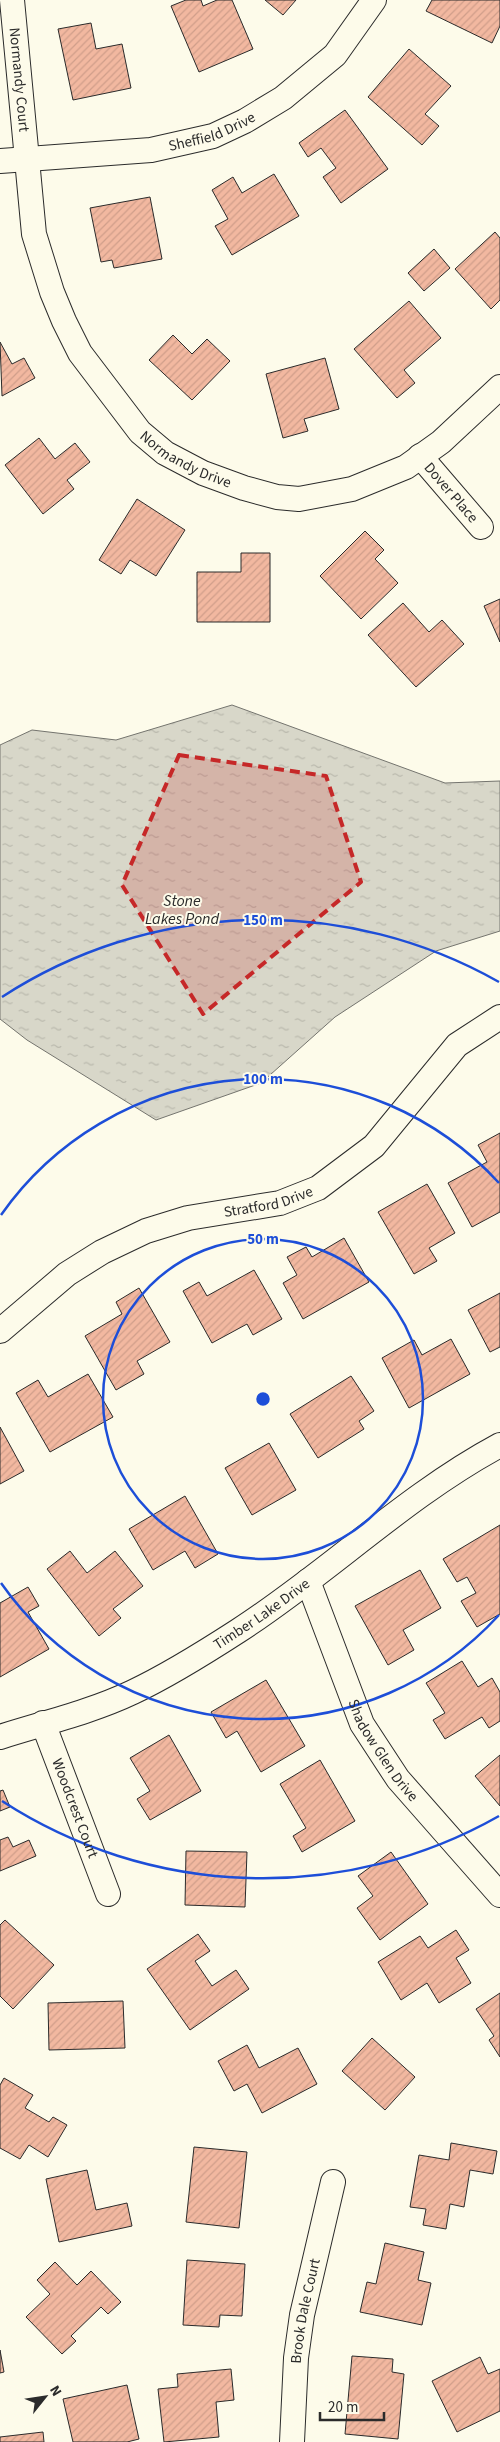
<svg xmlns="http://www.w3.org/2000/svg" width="500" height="2442" font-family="'Source Sans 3',sans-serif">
<defs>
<pattern id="water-ripples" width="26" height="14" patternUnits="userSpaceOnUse" patternTransform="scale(1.25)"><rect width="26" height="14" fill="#d8d7c9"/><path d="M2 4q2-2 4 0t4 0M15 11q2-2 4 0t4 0" fill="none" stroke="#bab9ad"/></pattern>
<pattern id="building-hatch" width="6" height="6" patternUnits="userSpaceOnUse" patternTransform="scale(1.25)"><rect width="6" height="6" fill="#f2b8a0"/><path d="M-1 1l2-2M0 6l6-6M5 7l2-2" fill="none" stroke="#d09e8a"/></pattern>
</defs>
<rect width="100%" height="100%" fill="#fdfbea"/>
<path fill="url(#water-ripples)" stroke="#74746e" d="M232 705 445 783 500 781V931L436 951 335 1017 261 1083 156 1120 27 1040 0 1019V745L32 730 116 740Z"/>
<path fill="url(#building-hatch)" stroke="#2b2b2b" d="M186 0H201L203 6 217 0H232L253 49 199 72 171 6Z
M265 0H296L283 15Z
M432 0H500V26L492 43 426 11Z
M91 23 96 49 122 44 131 88 73 100 58 29Z
M409 49 451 86 425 114 439 126 422 145 368 97Z
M345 110 388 169 341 203 323 177 336 168 321 148 308 157 299 143Z
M274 174 299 216 232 255 215 226 228 219 212 190 233 177 242 193Z
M150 197 162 259 114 268 112 260 101 262 90 208Z
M495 232 500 238V300L491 309 455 269Z
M434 249 450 268 424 291 408 273Z
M409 301 441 338 404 370 415 383 397 398 354 349Z
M173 335 192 354 207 339 230 361 192 400 149 360Z
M0 342 12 364 24 358 35 378 2 396Z
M325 358 339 409 304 419 308 431 283 438 266 374Z
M39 438 55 459 75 443 90 462 67 480 74 489 43 514 5 465Z
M137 499 185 530 156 576 130 560 121 574 99 560Z
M365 531 384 550 375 559 398 583 361 619 320 576Z
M241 553H270V622H197V572H241Z
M500 599V642L484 606Z
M403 603 429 632 442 620 464 644 416 687 368 635Z
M500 1133V1212L472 1227 448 1183 487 1162 478 1145Z
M427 1184 455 1233 429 1248 437 1261 414 1274 378 1212Z
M344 1238 369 1282 303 1319 283 1283 297 1275 287 1257 306 1247 312 1257Z
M254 1270 282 1319 253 1335 247 1324 212 1343 183 1291 199 1282 207 1296Z
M139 1288 170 1342 137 1361 144 1374 116 1390 85 1336 122 1314 116 1302Z
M500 1293V1347L490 1352 468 1310Z
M451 1339 470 1374 409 1408 382 1358 414 1340 422 1355Z
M88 1374 113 1417 50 1452 16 1393 38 1380 48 1397Z
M351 1376 374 1411 359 1421 364 1429 318 1458 290 1414Z
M0 1427 24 1471 0 1484Z
M269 1443 296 1490 252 1515 225 1468Z
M185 1496 218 1554 195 1568 185 1551 153 1570 129 1529Z
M500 1525V1614L477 1627 461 1601 476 1593 467 1577 457 1582 443 1559Z
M70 1551 87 1573 115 1551 143 1586 113 1609 121 1618 99 1636 47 1569Z
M420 1570 441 1608 403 1630 414 1650 388 1665 355 1606Z
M28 1587 39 1606 28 1612 49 1649 0 1677V1603Z
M462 1661 478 1687 492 1678 500 1692V1721L489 1728 482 1717 445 1739 433 1720 445 1713 426 1683Z
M266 1680 305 1746 261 1772 237 1731 226 1738 211 1712Z
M169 1735 201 1791 150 1820 137 1799 150 1791 130 1758Z
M500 1755V1806L475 1776Z
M320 1760 355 1821 302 1852 293 1836 306 1828 280 1784Z
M3 1790 10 1807 0 1811V1791Z
M8 1837 13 1847 29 1840 36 1856 0 1871V1840Z
M186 1851 247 1852 245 1907 185 1905Z
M391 1852 428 1904 380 1940 357 1908 373 1896 358 1876Z
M5 1920 54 1965 13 2009 0 1996V1925Z
M456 1930 469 1950 456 1958 471 1983 439 2003 427 1983 401 2000 378 1962 420 1936 428 1948Z
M198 1934 210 1951 195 1961 212 1986 236 1970 249 1989 190 2030 147 1969Z
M500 1993V2057L489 2040 494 2036 476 2009Z
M123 2001 125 2048 49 2050 48 2003Z
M372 2038 415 2077 385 2110 342 2071Z
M247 2045 259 2068 298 2048 317 2084 262 2113 247 2084 234 2091 218 2061Z
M4 2078 33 2095 25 2108 49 2122 53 2117 67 2125 48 2157 29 2145 20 2159 0 2148V2085Z
M451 2143 497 2151 493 2174 470 2170 464 2207 450 2204 446 2229 423 2225 426 2209 410 2207 419 2155 449 2160Z
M194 2147 247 2152 239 2228 186 2222Z
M87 2170 96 2210 127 2203 132 2226 59 2242 46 2179Z
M385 2243 424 2252 418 2280 431 2283 422 2325 360 2312 367 2282 376 2284Z
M187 2260 245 2264 242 2316 220 2315 219 2327 183 2325Z
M55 2262 77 2285 91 2271 121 2302 108 2314 101 2307 71 2336 76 2341 62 2354 26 2317 50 2294 37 2280Z
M0 2350 4 2372 0 2373Z
M352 2356 393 2359 392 2372 404 2374 398 2439 345 2434Z
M480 2357 488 2374 500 2369V2411L457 2432 432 2381Z
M231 2369 234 2400 216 2402 219 2437 164 2442 158 2389 178 2387 177 2374Z
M127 2385 139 2439 127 2442H73L63 2399Z
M43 2432 44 2442H0V2437Z"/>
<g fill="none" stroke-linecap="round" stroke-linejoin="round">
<defs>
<g id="minor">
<path id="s1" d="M12 0 34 234 52 292 64 321 80 353 140 432 165 453 203 473 244 488 277 497 299 499 352 489 406 467 441 442 500 387"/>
<path id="s2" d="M0 161 151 150 213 136 245 121 283 98 335 55 374 0"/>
<path id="s3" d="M420 456 481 527"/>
<path id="s4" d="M0 1331 67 1274 102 1252 146 1231 188 1218 280 1203 318 1188 374 1146 457 1045 500 1017"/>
<path id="s5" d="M308 1581 362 1724 398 1779 500 1895"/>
<path id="s6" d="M43 1723 108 1894"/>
<path id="s7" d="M0 1737C44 1723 91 1712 133 1692 169 1675 204 1653 238 1631 328 1573 405 1496 500 1445"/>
<path id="s8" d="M292 2442 296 2358 302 2315 333 2182"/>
</g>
</defs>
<use href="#minor" stroke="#2b2b2b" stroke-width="26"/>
<use href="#minor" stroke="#fdfbea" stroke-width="24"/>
</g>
<path fill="#c62828" fill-opacity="0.2" stroke="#c62828" stroke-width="4" stroke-dasharray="10 6" stroke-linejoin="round" d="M179 755 326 776 361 882 203 1014 122 885Z"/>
<g fill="none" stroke="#1d4ed8" stroke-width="2.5">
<circle cx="263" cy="1399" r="160"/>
<path d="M499 1615A320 320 0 0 1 1 1583M1 1215A320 320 0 0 1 499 1183"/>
<path d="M499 1816A479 479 0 0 1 2 1801M2 997A479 479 0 0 1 499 982"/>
</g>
<g text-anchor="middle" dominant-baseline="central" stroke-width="4" stroke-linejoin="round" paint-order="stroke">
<g font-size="15" fill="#2b2b2b" stroke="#fdfbea">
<text stroke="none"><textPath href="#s1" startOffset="80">Normandy Court</textPath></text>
<text stroke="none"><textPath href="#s2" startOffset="215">Sheffield Drive</textPath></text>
<text stroke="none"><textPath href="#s1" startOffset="516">Normandy Drive</textPath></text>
<text stroke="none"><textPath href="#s3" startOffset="48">Dover Place</textPath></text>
<text stroke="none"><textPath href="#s4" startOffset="304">Stratford Drive</textPath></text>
<text stroke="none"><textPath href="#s7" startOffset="291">Timber Lake Drive</textPath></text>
<text stroke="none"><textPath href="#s5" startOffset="186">Shadow Glen Drive</textPath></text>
<text stroke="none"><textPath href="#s6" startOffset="91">Woodcrest Court</textPath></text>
<text stroke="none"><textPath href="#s8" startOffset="132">Brook Dale Court</textPath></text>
</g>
<g font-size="16" font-style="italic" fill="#2b2b2b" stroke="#fdfbea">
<text x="182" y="901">Stone<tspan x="182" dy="18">Lakes Pond</tspan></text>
</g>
</g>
<circle cx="263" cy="1399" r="8" fill="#1d4ed8" stroke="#fdfbea" stroke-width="2.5"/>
<g font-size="15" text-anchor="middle" font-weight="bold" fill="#1d4ed8" stroke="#fdfbea" stroke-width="4" stroke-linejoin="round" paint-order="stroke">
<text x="263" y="925">150 m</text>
<text x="263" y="1084">100 m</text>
<text x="263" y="1244">50 m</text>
</g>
<g transform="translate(45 2397) rotate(60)" stroke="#fdfbea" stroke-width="4" paint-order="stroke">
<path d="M0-4L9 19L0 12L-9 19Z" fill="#2b2b2b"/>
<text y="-8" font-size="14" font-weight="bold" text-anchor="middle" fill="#2b2b2b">N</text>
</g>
<path d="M320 2412v8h64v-8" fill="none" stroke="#2b2b2b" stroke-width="2.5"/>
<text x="328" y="2412" font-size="15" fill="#2b2b2b" stroke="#fdfbea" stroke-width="4" paint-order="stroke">20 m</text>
</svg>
